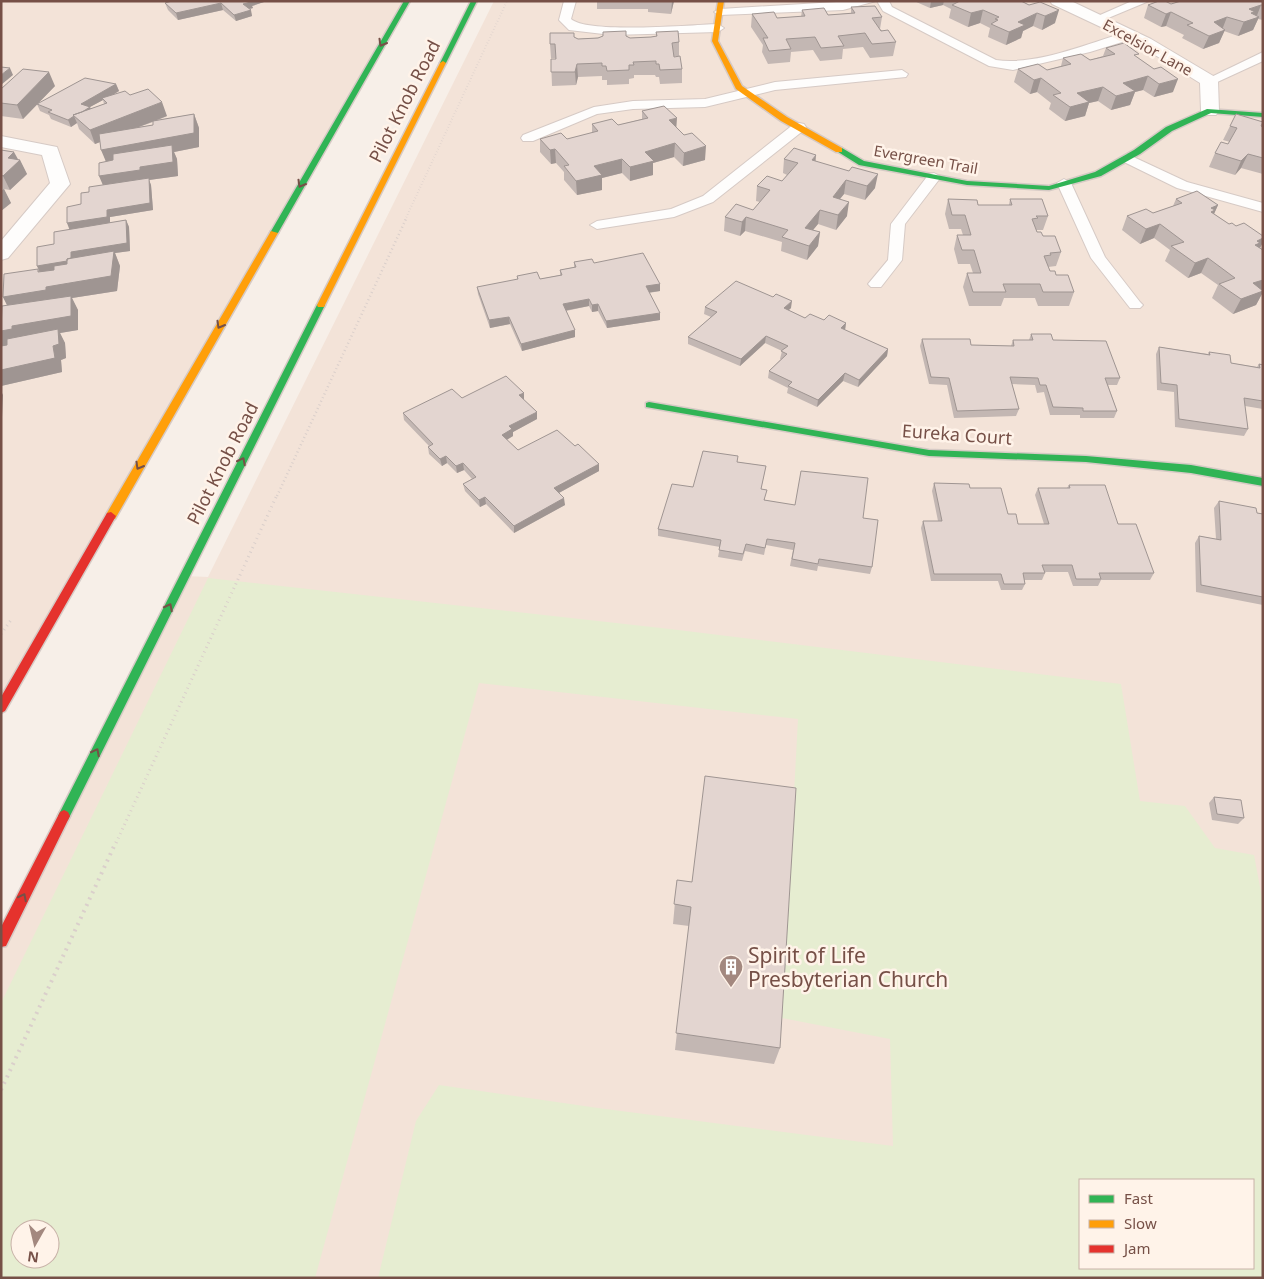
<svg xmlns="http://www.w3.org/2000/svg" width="1264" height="1279" font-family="'Noto Sans',sans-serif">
<rect width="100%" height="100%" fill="#f7efe8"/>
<path fill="#f3e3d8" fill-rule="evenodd" d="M1 1H407L1 702Z
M494 1H1263V1278H1V937L185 576 208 577ZM1080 1180H1253V1268H1080ZM20 1229H50V1259H20Z"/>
<path fill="#e6edd1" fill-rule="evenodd" d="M208 578 670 629 1121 684 1140 801 1185 806 1215 848 1254 855 1263 903V1278H378L416 1121 439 1085 598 1108 893 1146 890 1039 782 1018 798 719 479 683 315 1278H1V1003ZM1080 1180H1253V1268H1080ZM20 1229H50V1259H20Z"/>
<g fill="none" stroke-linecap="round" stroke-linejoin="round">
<defs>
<path id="lane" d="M564 1H576L571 19C588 34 691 25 718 24L724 28 718 32 612 35 569 30 559 20Z
M853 1H876L843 10 720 15 714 12 720 9Z
M877 1H889L892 7 996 60C1038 66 1090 42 1131 31L1137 35 1135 38 1090 52 1013 70 989 66 883 11Z
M1132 1H1149L1101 21H1093L1091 19Z
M1263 52V61L1213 84H1205L1203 81Z
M902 70 908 74 906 77 775 90 705 107 633 109 597 114 533 141H523L521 138 523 135 594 107 633 101 705 99 775 82Z
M799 123 804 124 806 127 804 130 713 202 674 217 597 229 590 225 597 221 671 209 703 196 794 124Z
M1127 154 1187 182 1263 203V212L1177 188 1122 161 1120 158Z
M934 173 941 177 905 224 902 260 881 287H871L868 284 888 260 891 224 929 174Z
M1064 179 1071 183 1105 257 1140 302 1143 305 1140 308H1130L1091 258 1057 183Z"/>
<path id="street" d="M1050 1H1071L1151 39 1215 77 1218 81 1219 111 1216 115H1204L1201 111 1200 83 1139 45 1052 4Z
M1 136 57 147 70 184 8 258 1 260V241L50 183 42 155 1 147Z"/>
<path id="fast" d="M404 1H410L278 233 271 235 270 233Z
M471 1H477L446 63 441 64 440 63Z
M1207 109 1263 113V117L1211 113 1172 131 1140 154 1101 176 1049 190 967 185 859 165 835 150 842 148 864 161 967 181 1049 186 1095 172 1134 150 1166 127Z
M321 302 325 305 68 820 64 822 60 820 58 816 60 812 317 305Z
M649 402 929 450 1086 456 1191 465 1263 478V486L1191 473 1086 462 929 456 646 407V403Z"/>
<path id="slow" d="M718 1H724L718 41 742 86 787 117 842 148V152H836L781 121 736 89 712 41Z
M443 61 446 63 324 307H318L317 305 440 63Z
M271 231 278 233 115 519H107L106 516 107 513Z"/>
<path id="jam" d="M111 512 116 516 5 711 1 713V697L107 513Z
M64 810 68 812 70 816 6 946 1 947V927L60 812Z"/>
</defs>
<use href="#lane" stroke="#d6cac5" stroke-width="2"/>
<use href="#street" stroke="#d6cac5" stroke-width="2"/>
<use href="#fast" stroke="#d6cac5" stroke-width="3"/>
<use href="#slow" stroke="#d6cac5" stroke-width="3"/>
<use href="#jam" stroke="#d6cac5" stroke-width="3"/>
<path stroke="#dacfcb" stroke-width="2" stroke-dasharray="0.5 2.5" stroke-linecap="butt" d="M405 220 507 1"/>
<path stroke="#dacfcb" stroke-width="2.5" stroke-dasharray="1 3" stroke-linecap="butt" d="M277 496 406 219"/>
<path stroke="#dacfcb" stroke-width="3" stroke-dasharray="1 4" stroke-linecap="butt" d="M1 634 11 620
M116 843 277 495"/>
<path stroke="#dacfcb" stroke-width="4" stroke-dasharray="2 5" stroke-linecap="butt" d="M1 1090 116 842"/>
<use href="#lane" fill="#fefdfc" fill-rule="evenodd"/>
<use href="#street" fill="#fefdfc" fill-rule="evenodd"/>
<use href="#fast" fill="#30b455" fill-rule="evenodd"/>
<use href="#slow" fill="#ff9f0a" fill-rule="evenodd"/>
<use href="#jam" fill="#e5322d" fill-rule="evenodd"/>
</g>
<path fill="#c3b7b3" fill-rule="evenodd" d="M267 1 252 6 253 8 250 9 252 16 236 21 223 10 178 20 168 10 165 3Z
M597 1H674L671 14 648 12V9H597Z
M914 1H1021L1029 5 1055 23 1042 30 1033 26 1023 31 1021 38 1006 45 988 37 990 28 980 23 968 27 949 18 951 9 943 5 930 8Z
M1176 1H1263V20L1258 19 1253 30 1238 36 1224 31 1219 43 1203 49 1182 38 1184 35 1166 26 1161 27 1144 18 1148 5 1171 4 1175 3Z
M851 7 882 17 880 29 896 42 893 56 870 58 863 47 843 49 842 59 820 61 813 50 791 52 790 62 768 64 762 52 763 45 751 27 752 14 777 18 801 17 802 10 828 15 851 13Z
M656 32 679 42V56H674L682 69V83L660 84 659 77H656L655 75H634V78L629 79V84L607 85V80H602V76L578 77 576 85 552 86 551 59H556L555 58H551L550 44 574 37 578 39 626 36 630 38 651 37 656 36Z
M1106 48 1138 58 1173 92 1154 97 1143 90 1135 92 1130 105 1111 110 1098 101 1089 103 1085 116 1065 121 1049 109 1051 103 1037 92 1030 94 1014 82 1018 69 1047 70 1061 66 1063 58 1090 60 1103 56Z
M116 84 119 91 113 95H130L167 116 158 120 194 114 199 128V147L174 152 177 159 178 176 149 180 151 185 153 210 110 217V223L126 220 129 227 130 251 115 253 120 266 117 291 72 298 78 310V330L60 333 65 343 66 358 61 360 62 372 1 386V315L7 305 3 297 38 269 40 272 54 244 70 229 81 204 89 192 103 185 106 162 100 142 95 144 79 129 77 123 71 127 51 119 49 115 40 111 37 104ZM103 100 104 104 91 109 90 107ZM153 122V125L139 127Z
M55 86 23 119 1 116V89Z
M642 111 676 127 705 160 683 166 674 157 653 163V175L630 181 622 173 602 178V190L577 195 564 180V172L556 163 551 164 540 152V139H567L592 133V124L618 125 642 119Z
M1230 126 1263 127V174L1241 168 1235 175 1209 167 1215 153 1228 144 1230 142 1223 140Z
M1 150 18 160H20L27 174 10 190 4 189 11 203 1 211Z
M784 159 816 161 875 188 865 200 844 194 840 199 847 216 836 230 818 224 813 230 820 232 818 246 807 260 781 251 782 242 745 231 740 236 724 231 725 217 753 210 760 202 756 201 757 186 782 181 787 175 783 173Z
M948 199 978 205H1009L1010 199 1048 216 1043 230H1036L1037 232 1061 252 1056 266 1048 267 1050 271 1056 275 1074 292 1069 306H1038L1035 298H1004L1001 306H969L963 287 967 273H973L970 264H958L954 249 957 235H963L961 229H949L945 214Z
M1176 199 1218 205 1214 214 1229 224 1236 226 1263 236V242L1260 248 1263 250V292L1256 305 1233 314 1212 298 1218 285 1201 273 1188 278 1165 261 1170 250 1154 238 1140 244 1122 230 1127 216 1153 213 1173 206Z
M574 262 594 263 660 284V291L649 293 660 320 607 328 598 311 592 312 589 306 566 311 575 337 522 351 510 324 490 328 478 294 477 287 517 280V276L540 279 560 275V270L574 267Z
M705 307 791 308 788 310 805 318 846 323 845 330 888 349 887 356 858 387 843 381 817 407 787 393 788 388 768 378 769 371 781 359H780L782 351 765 343 740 366 688 344V337L711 317 704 314Z
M1031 334 1053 340 1120 378 1117 385H1108L1117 411 1114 418H1080V415H1050L1044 392 1037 393 1035 385 1012 384 1019 409 1016 416 954 418 947 385 929 384 920 346 922 339 971 345 1011 346 1013 340H1029Z
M1159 347 1208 354 1209 352 1231 363 1257 367 1259 364 1263 365V409L1245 406 1248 429 1244 436 1175 427 1174 392 1157 390 1156 354Z
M524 393V400L537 412V419L513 432V436L507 440 518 450 599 471 559 493 565 505 514 533 486 504 480 507 465 491 463 484 472 479 464 470 457 473 447 463 442 466 429 454 428 447 429 446 404 420 403 413 462 398Z
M738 462 766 466 761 489 765 500 863 518 872 567 870 574 818 566 817 571 790 566 793 550 766 545 764 555 745 551 742 561 718 557 720 547 658 536V529L693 487Z
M934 483 970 488 1008 514 1018 524H1044L1035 495 1038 488H1067L1069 485 1118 524 1154 573 1150 580H1101L1098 586H1073L1068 572H1045V573L1042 580H1024L1025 584 1022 590H1001L998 581H931L921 528 923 521H938L932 491Z
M1219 501 1257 513 1263 514V605L1196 592 1195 543 1199 536 1216 539 1214 508Z
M1214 797 1244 818 1238 824 1212 820 1209 803Z
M677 880 780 1048 774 1064 675 1050 689 926 673 924Z"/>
<path fill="#9f9592" d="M249 1H267L252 6 253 8 245 10 243 4Z
M672 1H674L671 14Z
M931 1H944L943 5 930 8Z
M221 3 223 10 178 20 176 13Z
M1261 5 1256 18 1259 17 1253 30 1238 36 1249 9Z
M251 10 252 16 236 21 234 15Z
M983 10 980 23 968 27 971 13Z
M1059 10 1055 23 1042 30 1045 16Z
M1171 12 1166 26 1161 27 1166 14Z
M1037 13 1033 26 1023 31 1021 38 1006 45 1009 32 1018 22Z
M1227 17 1222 30 1214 22Z
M1225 30 1219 43 1203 49 1209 36Z
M577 64 578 77 576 85 575 72Z
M10 68 13 75 1 85V75Z
M49 72 55 86 23 119 17 105Z
M1148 76 1143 90 1135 92 1130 105 1111 110 1116 96 1123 83Z
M1041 78 1037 92 1030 94 1034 80Z
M1178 79 1173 92 1154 97 1159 84Z
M116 84 119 91 104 100 102 98 103 100 90 107 93 114 80 121 81 104Z
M1103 87 1098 101 1089 103 1085 116 1065 121 1070 107 1077 93Z
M162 102 167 116 95 144 90 130Z
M194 114 199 128V147L174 152 177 159 178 176 149 180 151 185 153 210 110 217V224L70 231 67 223 105 190 99 176 107 164 101 150Z
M74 116 77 123 71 127 68 120Z
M677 118 676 132 669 120Z
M675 143 674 157 653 163V175L630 181V167L645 152Z
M706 146 705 160 683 166 684 153Z
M555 149 556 163 551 164 550 150Z
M14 152 19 161 20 160 27 174 10 190 3 176 8 158Z
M1248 154 1241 168 1235 175 1241 161Z
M816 155 815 169 812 160Z
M622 159V173L602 178V190L577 195 576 181 594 166Z
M878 174 875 188 865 200 867 186Z
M846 180 844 194 830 211 833 197Z
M4 189 11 203 1 211V191Z
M849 202 847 216 836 230 838 215Z
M1218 205 1209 225 1211 208Z
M820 210 818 224 803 242 805 228Z
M746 217 745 231 740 236 742 222Z
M126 220 129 227 130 251 115 253 120 266 117 291 72 298 78 310V330L60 333 65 343 66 358 61 360 62 372 1 386V331L10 311 3 297 46 287 74 268 40 273 37 266 71 252Z
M1160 224 1154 238 1140 244 1146 229Z
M820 232 818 246 807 260 809 246Z
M1263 238V242L1258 252 1253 257 1257 241Z
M1208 258 1201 273 1188 278 1195 263Z
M1263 280V292L1256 305 1233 314 1241 299 1253 283Z
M660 284V291L645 293 646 286Z
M589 299V306L563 311V304Z
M792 301 791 308 783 316 784 308Z
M598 304V311L592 312V305Z
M660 313V320L607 328 606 321Z
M509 317 510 324 490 328 489 320Z
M846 323 845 330 841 328Z
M575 330V337L522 351 521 344Z
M766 336 765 343 740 366 741 359Z
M888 349 887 356 858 387 859 380Z
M845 373 843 381 817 407 818 400Z
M1 391 3 395 2 417H1Z
M524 393V400L519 395Z
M537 412V419L513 432V436L503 442 502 435 509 426Z
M446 456 447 463 442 466 440 459Z
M463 463 464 470 457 473 456 466Z
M599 464V471L555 495 554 488Z
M485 497 486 504 480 507 479 500Z
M564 498 565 505 514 533V526Z"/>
<path fill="#e3d5d0" stroke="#9f9592" d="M172 1H251V2L243 4 251 10 234 15 221 3 176 13 165 3Z
M960 1H1021L1029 5 1040 2 1059 10 1045 16 1037 13 1018 22 1025 25 1009 32 991 24 998 20 995 19 999 17 983 10 971 13 952 5Z
M1159 1H1165L1171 4 1181 1H1263V5H1261L1249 9 1255 12 1251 13 1259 17 1244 22 1227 17 1214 22 1225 30 1209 36 1187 25 1193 23 1171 12 1166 14 1148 5Z
M875 6 882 17 872 18 881 31 888 30 896 42 872 44 865 33 838 36 844 46 821 48 815 37 786 39 791 49 769 51 763 38H768L752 14 774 12 777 18 805 16 802 10 824 8 828 15 855 13 851 7Z
M626 31V36L630 38 651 37 657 36 656 32 678 31 679 42 672 43 674 57 680 56 682 69 660 70 659 64H656V61L633 62 634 65H629V70L607 71 606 66H602V63L577 64 575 72H551V59H556L555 44H550V33H574V37L578 39 598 38 603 36V32Z
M1124 43 1139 54 1134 55 1154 69 1161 67 1178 79 1159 84 1148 76 1123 83 1135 91 1116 96 1103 87 1077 93 1089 102 1070 107 1053 95 1061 93 1041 78 1034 80 1018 69 1038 64 1047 70 1071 64 1063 58 1081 54 1090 60 1115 54 1106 48Z
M1 67 10 68 1 75Z
M23 69 49 72 17 105 1 103V89Z
M85 78 116 84 81 104 90 107 82 112 73 115 74 116 68 120 48 112 52 110 37 104Z
M148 89 162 102 90 130 73 115 107 103 102 98 125 91 130 95Z
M664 106 677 118 669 120 684 135 692 133 706 146 684 153 675 143 645 152 654 161 630 167 622 159 594 166 602 175 576 181 564 166 569 165 555 149 550 150 540 139 561 133 567 139 598 131 592 124 612 119 618 125 648 118 642 111Z
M194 114V133L101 150 99 134 153 125V121Z
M1236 114 1263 122 1261 126 1263 127V158L1248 154 1241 161 1215 153 1221 142 1228 144 1237 128 1230 126Z
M172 145 173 162 140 167V170L99 176V163L113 160V154Z
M794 148 816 155 812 160 849 171 852 167 878 174 867 186 846 180 833 197 849 202 838 215 820 210 805 228 820 232 809 246 782 237 788 230 746 217 742 222 725 217 736 204 753 210 770 190 757 186 767 176 782 181 798 163 784 159Z
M1 150 14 152 8 158 20 160 3 176 1 175Z
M149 178 150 203 107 210V217L67 223V207L81 204V193L89 192V187Z
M1197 191 1218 205 1211 208 1215 210 1211 212 1229 224 1232 223 1236 226 1244 223 1263 236V238L1257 241 1260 243 1255 245 1263 250V280L1253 283 1263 291 1241 299 1219 284 1235 278 1208 258 1195 263 1171 246 1184 242 1160 224 1146 229 1127 216 1146 209 1153 213 1182 203 1176 199Z
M948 199 977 200 978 205H1012L1010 199H1042L1048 216H1036L1038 218 1032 219 1037 232H1041L1043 236H1055L1061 252 1050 253 1051 255 1044 256 1050 271H1055L1056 275H1068L1074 292H1043L1040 284H1003L1006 292H973L967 273H981L974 250H962L957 235H971L965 215H952Z
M126 220 127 243 71 252V258L67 259V261L37 266V247L54 244V232Z
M114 251 111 276 46 287V290L3 297 4 274 38 269V272L54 270V266L67 264V259Z
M643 253 660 284 646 286 660 313 606 321 598 304 592 305 589 299 563 304 575 330 521 344 509 317 489 320 477 287 518 279 517 276 537 272 540 279 562 275 560 270 576 267 574 262 592 259 594 263Z
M736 281 773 297 776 294 792 301 784 308 805 318 810 314 824 320 829 315 846 323 841 328 888 349 859 380 845 373 818 400 788 386 792 382 769 371 787 354 781 351 788 346 766 336 741 359 688 337 717 312 705 307Z
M71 296V316L12 326V329L1 331 2 306Z
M58 329 59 344 53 346 55 358 1 370V346L7 345V339Z
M1031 334H1051L1053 340 1106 341 1120 378H1105L1117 411H1083V408L1053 407 1046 385H1040L1038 378 1010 377 1019 409 957 411 949 378 931 377 922 339H970L971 345 1014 346 1013 340H1033Z
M1159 347 1210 355 1209 352 1230 355 1231 363 1260 368 1259 364 1263 365V401L1244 398 1248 429 1179 419 1177 385 1161 383Z
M506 376 524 393 519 395 537 412 509 426 512 429 502 435 518 450 557 430 575 446 578 444 599 464 554 488 564 498 514 526 485 497 479 500 463 484 476 477 463 463 456 466 446 456 440 459 428 447 433 444 403 413 452 389 462 398Z
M703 451 738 456 737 462 766 466 761 489 767 490 764 500 795 505 801 471 868 478 863 518 878 520 872 567 819 559 818 564 792 559 795 543 767 539 765 548 746 544 743 554 719 550 721 540 658 529 672 484 693 487Z
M934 483 969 484 970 488H1001L1008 514H1016L1018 524H1049L1038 488H1070L1069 485H1105L1118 524H1136L1154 573H1099L1101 579H1076L1072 565H1042L1045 573H1023L1025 584H1004L1001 574H934L923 521H942Z
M1219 501 1256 508 1257 513 1263 514V597L1201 585 1199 536 1221 540Z
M705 776 796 788 780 1048 676 1033 691 907 674 904 677 880 692 882Z
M1214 797 1241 800 1244 818 1217 814Z"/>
<defs><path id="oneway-chevron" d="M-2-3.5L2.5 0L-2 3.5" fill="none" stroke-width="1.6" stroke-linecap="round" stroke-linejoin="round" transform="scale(1.25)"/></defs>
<g stroke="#765047">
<use href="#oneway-chevron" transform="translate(382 43) rotate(120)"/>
<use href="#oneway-chevron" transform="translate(301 184) rotate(120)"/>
<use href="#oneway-chevron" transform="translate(220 325) rotate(120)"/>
<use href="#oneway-chevron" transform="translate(242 461) rotate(-63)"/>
<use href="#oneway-chevron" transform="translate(139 466) rotate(120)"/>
<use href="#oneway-chevron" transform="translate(169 607) rotate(-63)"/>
<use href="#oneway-chevron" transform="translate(96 752) rotate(-63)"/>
<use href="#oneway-chevron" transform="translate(23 897) rotate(-63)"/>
</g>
<defs>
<symbol id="building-pin" viewBox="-11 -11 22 30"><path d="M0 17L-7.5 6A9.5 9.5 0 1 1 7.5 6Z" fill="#a3887f" stroke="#fff3e9"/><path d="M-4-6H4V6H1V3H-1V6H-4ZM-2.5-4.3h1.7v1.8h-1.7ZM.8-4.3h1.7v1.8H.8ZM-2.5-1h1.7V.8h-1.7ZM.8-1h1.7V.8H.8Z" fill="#fff"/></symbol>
</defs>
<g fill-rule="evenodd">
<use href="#building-pin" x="717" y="953" width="28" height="38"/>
</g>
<g text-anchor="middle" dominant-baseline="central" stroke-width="5" stroke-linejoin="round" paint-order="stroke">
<g font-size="15" fill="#765047" stroke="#fff3e9">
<text transform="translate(1148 47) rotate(29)">Excelsior Lane</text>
<text transform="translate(926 159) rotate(10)">Evergreen Trail</text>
</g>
<g font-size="18" fill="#765047" stroke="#fff3e9">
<text transform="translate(404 101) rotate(-63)">Pilot Knob Road</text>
<text transform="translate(957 434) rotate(4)">Eureka Court</text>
<text transform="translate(222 463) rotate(-63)">Pilot Knob Road</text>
</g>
<g font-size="21" fill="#765047" stroke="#fff3e9" text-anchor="start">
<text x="748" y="955">Spirit of Life<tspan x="748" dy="24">Presbyterian Church</tspan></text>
</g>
</g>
<rect width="1264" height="1279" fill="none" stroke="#765047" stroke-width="5"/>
<rect x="1079" y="1179" width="175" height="90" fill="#fff3e9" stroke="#c8b2a8"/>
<rect x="1089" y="1195" width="25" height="8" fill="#30b455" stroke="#c8b2a8"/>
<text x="1124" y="1204" font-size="15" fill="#765047">Fast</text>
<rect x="1089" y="1220" width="25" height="8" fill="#ff9f0a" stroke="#c8b2a8"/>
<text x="1124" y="1229" font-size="15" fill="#765047">Slow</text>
<rect x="1089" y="1245" width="25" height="8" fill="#e5322d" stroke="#c8b2a8"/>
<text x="1124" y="1254" font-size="15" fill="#765047">Jam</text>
<g transform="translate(35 1244) rotate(188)"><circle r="24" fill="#fff3e9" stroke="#c8b2a8"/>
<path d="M0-4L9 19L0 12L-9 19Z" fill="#a3887f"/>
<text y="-8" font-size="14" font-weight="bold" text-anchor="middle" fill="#765047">N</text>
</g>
</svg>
